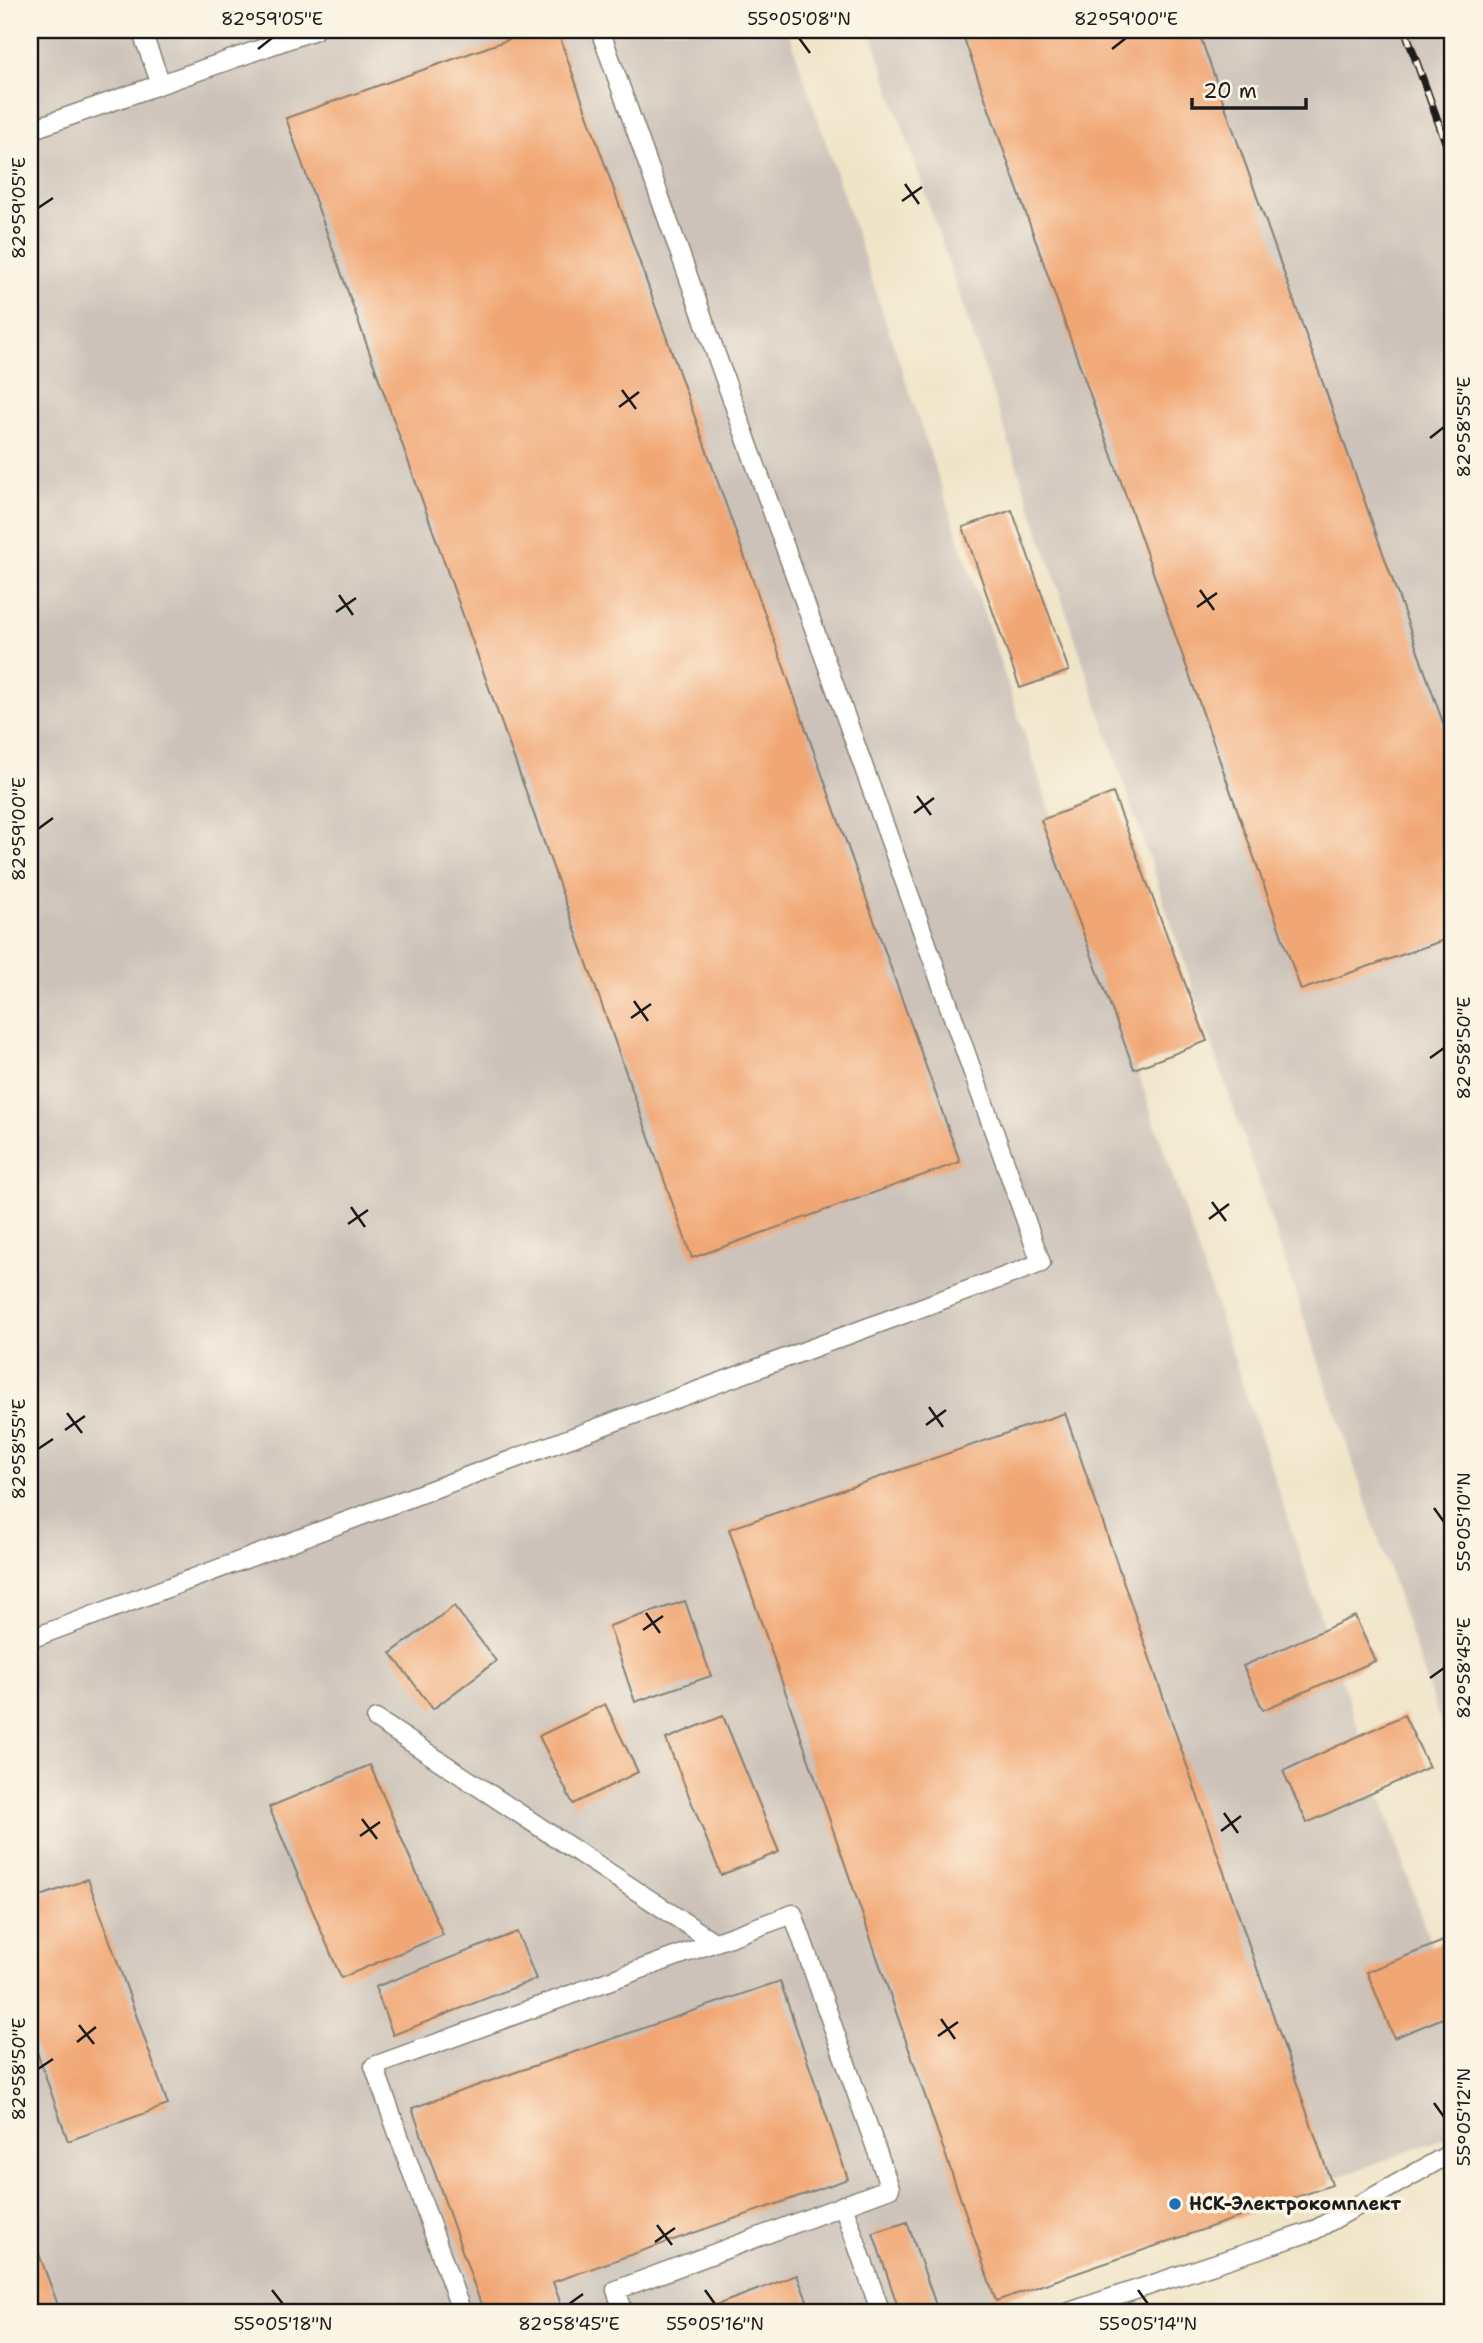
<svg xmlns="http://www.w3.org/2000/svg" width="1483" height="2343" font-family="'Shantell Sans',sans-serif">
<rect width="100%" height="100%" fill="#fcf5e5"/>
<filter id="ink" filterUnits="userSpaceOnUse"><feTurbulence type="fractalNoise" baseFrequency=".0143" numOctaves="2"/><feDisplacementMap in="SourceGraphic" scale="14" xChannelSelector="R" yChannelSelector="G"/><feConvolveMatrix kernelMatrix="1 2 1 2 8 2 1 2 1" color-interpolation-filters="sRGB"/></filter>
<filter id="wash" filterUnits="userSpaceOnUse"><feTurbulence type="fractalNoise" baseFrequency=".00686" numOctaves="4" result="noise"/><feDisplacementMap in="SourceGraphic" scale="28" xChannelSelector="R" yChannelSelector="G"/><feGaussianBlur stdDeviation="1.57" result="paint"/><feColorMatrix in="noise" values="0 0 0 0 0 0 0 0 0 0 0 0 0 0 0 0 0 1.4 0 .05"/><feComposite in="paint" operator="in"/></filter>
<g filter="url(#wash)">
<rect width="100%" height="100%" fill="#f0e4c7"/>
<path fill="#ccc2b9" d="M30 30H788L1453 2011V2135L965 2313H30Z
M870 30H1453V1760Z"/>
<g id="blocks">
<path fill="#f1a775" d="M536 30H557L960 1162 692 1258 286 118Z
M961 30H1198L1453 751V937L1301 990Z
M1012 510 1069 671 1020 688 963 527Z
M1113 793 1207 1041 1134 1069 1041 820Z
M1065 1413 1332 2185 996 2301 729 1529Z
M685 1601 711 1676 635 1702 609 1626Z
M454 1606 496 1661 433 1709 391 1653Z
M1355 1616 1375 1661 1263 1710 1243 1666Z
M605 1704 638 1772 573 1804 539 1736Z
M1404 1715 1429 1767 1307 1823 1283 1771Z
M723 1716 779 1852 721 1875 666 1739Z
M370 1765 443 1935 341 1978 269 1807Z
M88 1879 168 2105 68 2141 30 2032V1900Z
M517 1932 536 1979 393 2035 375 1987Z
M1453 1937V2014L1394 2038 1367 1972Z
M780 1981 848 2179 553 2282 564 2313H484L412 2108Z
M907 2222 938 2311 930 2313H900L873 2233Z
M30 2230 61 2313H30Z
M797 2275 812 2313H695Z"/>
</g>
</g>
<g filter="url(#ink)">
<use href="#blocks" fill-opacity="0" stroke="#868072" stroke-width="2"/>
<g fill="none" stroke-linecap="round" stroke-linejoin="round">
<defs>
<path id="service" d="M141 30 161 84
M30 130 315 30
M30 1639 1041 1263 600 30
M376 1719 714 1942
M843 2205 881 2313
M462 2313 374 2066 793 1914 890 2188 616 2290 624 2313
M1066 2313 1313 2231 1453 2152"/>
</defs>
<use href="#service" stroke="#868072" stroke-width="21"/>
<use href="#service" stroke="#fff" stroke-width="18"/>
<defs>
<path id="rail" d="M1405 30 1453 163"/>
</defs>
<use href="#rail" stroke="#1c1c1c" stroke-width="8"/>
<use href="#rail" stroke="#fcf5e5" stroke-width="5" stroke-dasharray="16" stroke-linecap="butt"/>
</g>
</g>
<path fill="none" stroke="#1c1c1c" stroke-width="2.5" d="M799 38 810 53M258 49 272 38M1112 49 1126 38M905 184 919 204M902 201 922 187M38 208 53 198M622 390 636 409M619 407 639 392M1430 438 1444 427M1200 590 1214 610M339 595 353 615M1197 607 1217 593M336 612 356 598M917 796 931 815M914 813 934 798M38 829 53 818M634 1001 648 1021M631 1018 651 1004M1430 1058 1444 1048M1212 1202 1226 1221M351 1207 365 1227M1209 1219 1229 1204M348 1224 368 1210M929 1407 943 1427M67 1413 82 1433M926 1425 946 1410M65 1430 85 1416M38 1449 53 1439M1434 1508 1444 1522M646 1613 660 1633M643 1630 663 1616M1430 1678 1444 1668M1224 1813 1238 1833M362 1819 377 1839M1221 1831 1241 1816M360 1836 380 1822M941 2019 955 2039M79 2025 94 2044M938 2036 958 2022M77 2042 96 2027M38 2069 53 2059M1434 2103 1444 2117M657 2225 672 2245M655 2242 675 2228M272 2290 283 2304M705 2290 715 2304M1138 2290 1148 2304M569 2304 583 2294"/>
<circle fill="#1f6fb2" stroke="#fcf5e5" stroke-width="2.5" cx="1175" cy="2204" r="7"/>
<g text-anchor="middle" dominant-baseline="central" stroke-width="7" stroke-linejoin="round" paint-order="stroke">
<g font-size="18" font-weight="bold" fill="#1c1c1c" stroke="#fcf5e5" text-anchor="start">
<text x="1189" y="2204">НСК-Электрокомплект</text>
</g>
</g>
<rect width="1483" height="2343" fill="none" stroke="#fcf5e5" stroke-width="77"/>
<path d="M1192 98v10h114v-10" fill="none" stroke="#1c1c1c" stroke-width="3.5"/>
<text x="1203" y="98" font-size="21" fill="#1c1c1c" stroke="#fcf5e5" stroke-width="5" paint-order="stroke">20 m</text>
<rect x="38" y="38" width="1406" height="2266" fill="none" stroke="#1c1c1c" stroke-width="2.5"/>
<g font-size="18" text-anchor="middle" fill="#1c1c1c">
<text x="272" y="25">82°59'05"E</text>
<text x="799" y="25">55°05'08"N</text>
<text x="1126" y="25">82°59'00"E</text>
<text transform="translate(19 208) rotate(-90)" y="6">82°59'05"E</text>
<text transform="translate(1464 427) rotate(-90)" y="6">82°58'55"E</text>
<text transform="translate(19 829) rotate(-90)" y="6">82°59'00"E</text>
<text transform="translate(1464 1048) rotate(-90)" y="6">82°58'50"E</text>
<text transform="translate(19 1449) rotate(-90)" y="6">82°58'55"E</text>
<text transform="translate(1464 1522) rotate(-90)" y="6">55°05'10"N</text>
<text transform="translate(1464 1668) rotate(-90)" y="6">82°58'45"E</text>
<text transform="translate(19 2069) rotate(-90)" y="6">82°58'50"E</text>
<text transform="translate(1464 2117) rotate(-90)" y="6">55°05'12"N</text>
<text x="283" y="2330">55°05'18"N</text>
<text x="569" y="2330">82°58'45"E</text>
<text x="715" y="2330">55°05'16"N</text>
<text x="1148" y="2330">55°05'14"N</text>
</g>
</svg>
